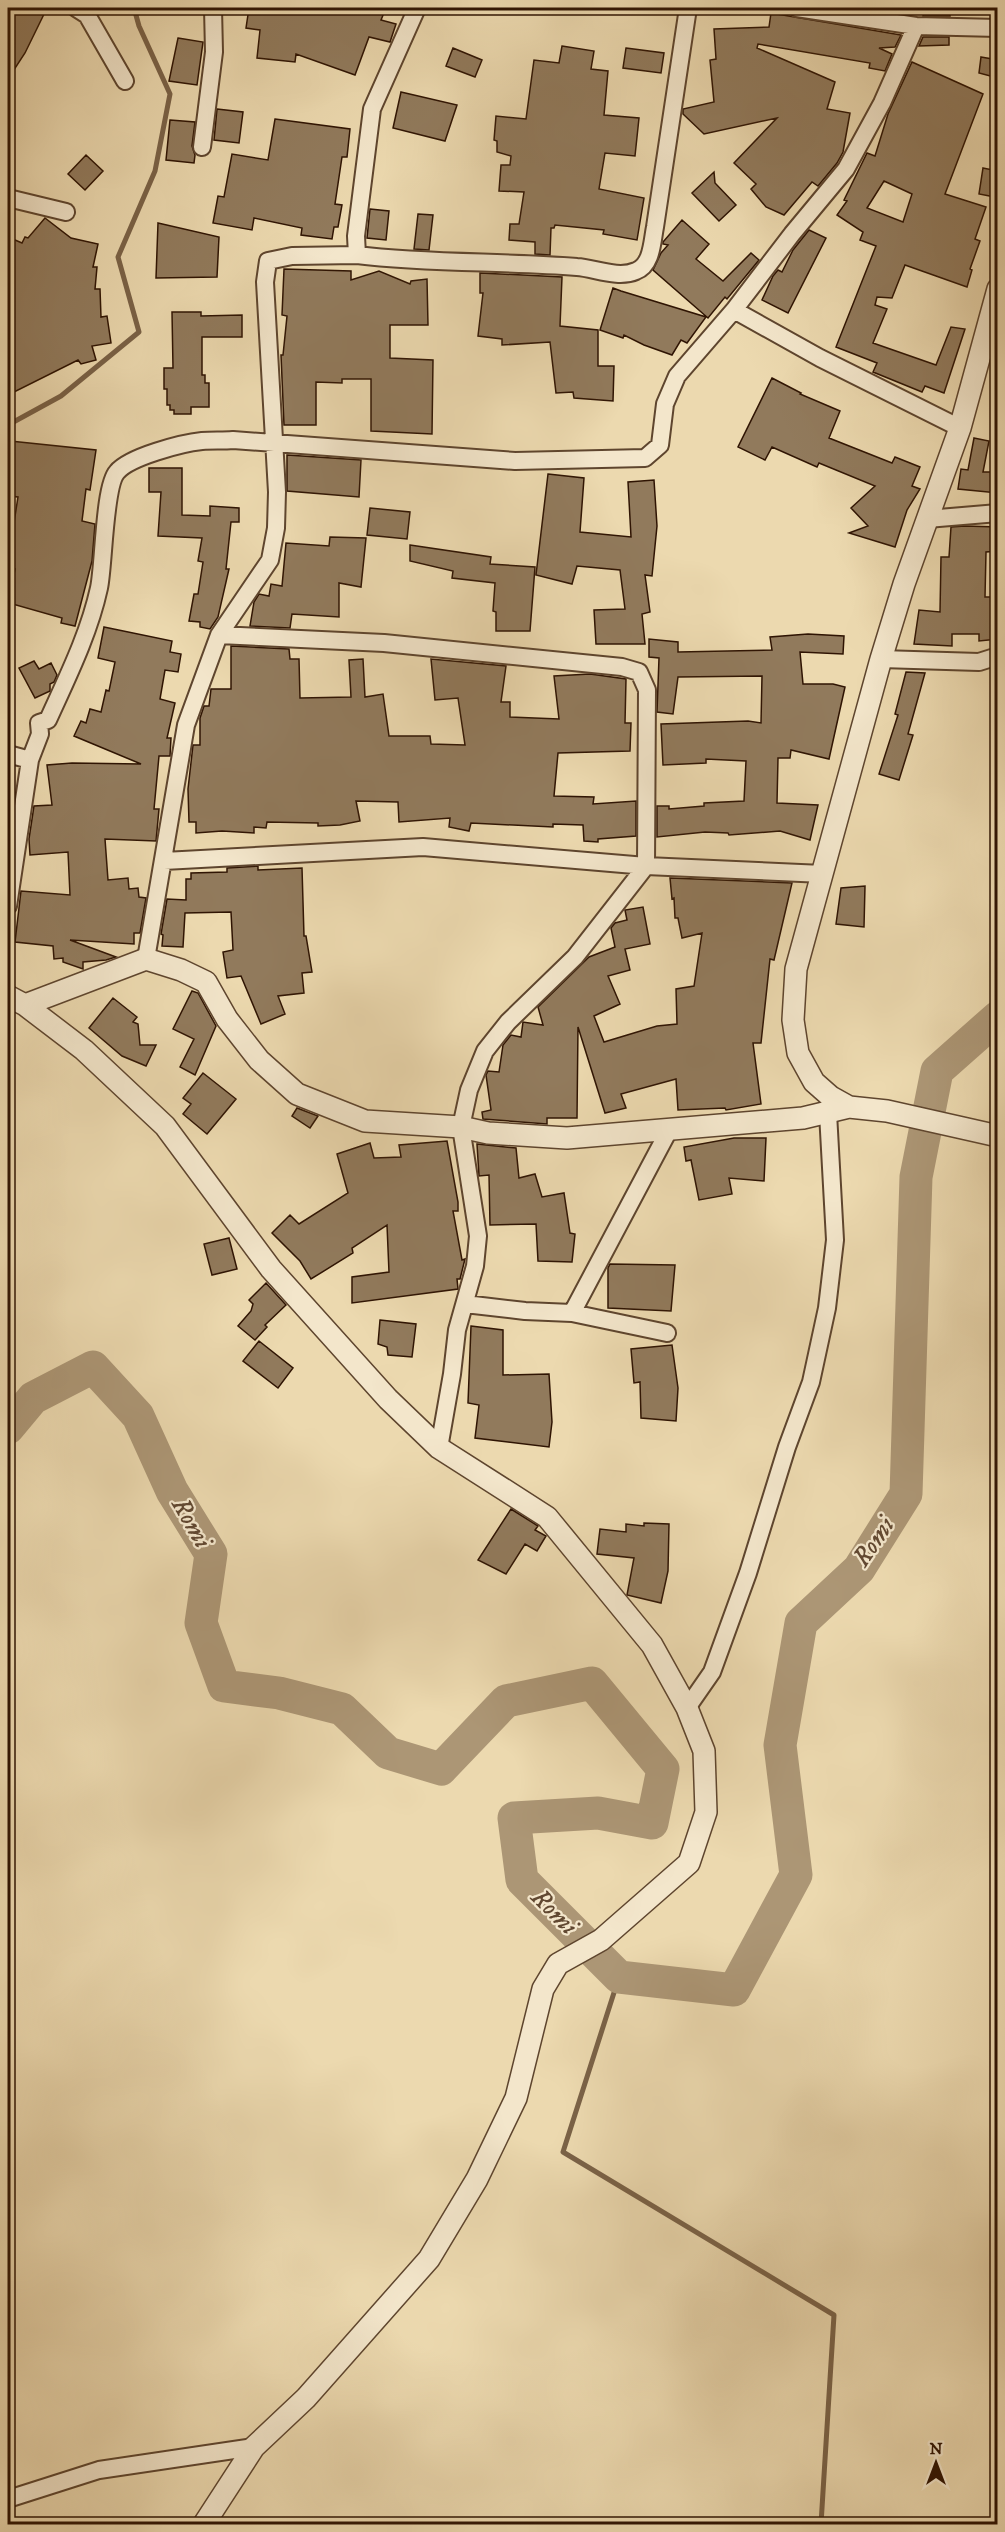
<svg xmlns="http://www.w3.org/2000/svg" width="1005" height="2532" font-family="'IM FELL DW Pica',serif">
<rect width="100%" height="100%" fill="#ecd9af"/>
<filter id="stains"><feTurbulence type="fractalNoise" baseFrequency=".00333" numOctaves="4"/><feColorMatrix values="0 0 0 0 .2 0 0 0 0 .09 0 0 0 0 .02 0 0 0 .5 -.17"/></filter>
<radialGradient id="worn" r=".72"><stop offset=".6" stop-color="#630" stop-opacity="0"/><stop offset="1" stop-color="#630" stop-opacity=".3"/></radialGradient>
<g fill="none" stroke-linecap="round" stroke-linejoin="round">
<path stroke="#7a6247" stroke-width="5" d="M8 425 61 396 139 332 118 257 155 171 170 94 139 26 134 8
M619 1977 563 2152 834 2315 821 2524"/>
<path stroke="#ac9675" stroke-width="33" d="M8 1428 33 1398 93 1367 138 1416 172 1491 211 1554 201 1623 224 1686 279 1693 342 1709 388 1753 441 1769 506 1701 592 1683 663 1769 652 1823 598 1813 514 1818 522 1880 619 1977 734 1990 796 1875 780 1745 801 1623 859 1569 906 1494 916 1177 937 1071 998 1017"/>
</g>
<path fill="#917a5c" stroke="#2f1403" stroke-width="1.5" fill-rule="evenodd" d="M14 8H47L25 53 8 79V21Z
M249 8H335L351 14 353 8H386L381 20 396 24 390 42 369 37 355 75 296 54 295 62 257 58 260 30 246 28Z
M924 8H950V16H923Z
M771 13 901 35 895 47 879 48 892 54 885 71 869 68 870 63 758 44 757 48 835 82 827 109 850 113 843 152 837 163 818 186 812 182 784 215 766 207 751 189 756 184 734 163 777 118 704 134 683 114V109L714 102 710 60 716 59 714 29 769 27Z
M923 37H949V45L919 46Z
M178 38 203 42 197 85 169 81Z
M562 46 594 51 591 69 608 71 604 115 639 118 635 156 605 153 599 189 644 198 637 240 603 234 604 230 555 225 554 228H551L550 255 535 254V242L509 240 510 224H519L524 192 499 191 501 165H510L511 156 497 152V141L494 140 496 116 526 119 534 60 559 63Z
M453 48 482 60 475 77 446 66Z
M626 48 664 53 661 73 623 68Z
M981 57 998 60V78L979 73Z
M912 62 983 94 945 194 986 207 975 239 980 241 970 269 972 270 967 287 905 265 892 298 877 297 875 305 887 309 873 343 936 365 951 327 965 329 944 393 925 386 922 392 873 372 877 363 836 347 876 246 860 240 863 232 837 215 847 201 844 200 867 153 875 156 888 114ZM884 181 912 194 903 222 867 208Z
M401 92 457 105 445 141 393 128Z
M217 109 243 112 239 143 214 140Z
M275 119 350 129 347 157H342L335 204 342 205 338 227H334L332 239 301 235 302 228 254 218 252 230 213 223 218 196 224 197 232 154 268 160Z
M170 120 195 122 192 146 195 155 194 163 166 160Z
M86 155 103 171 85 190 68 174Z
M983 168 998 171 995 197 979 194Z
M714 172 715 183 736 205 719 221 692 193Z
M370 209 389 211 386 240 367 238Z
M418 214 433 215 429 250 414 249Z
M45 218 71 238 98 244 93 267H97L95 289H100L101 317 107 316 111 343 92 346 96 360 81 364 78 360 8 395V237L22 243 25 237 28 238Z
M682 220 709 244 696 259 723 281 751 253 759 260 727 299 725 297 708 318 653 270 661 253 668 245 663 244V242Z
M158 223 219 237 217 277 156 278Z
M809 230 826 238 788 313 762 300 773 276 778 270 782 272 793 250Z
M284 269 351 271V280L379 271 410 284 411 281 427 279 428 325H390V358L433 360 432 434 371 431V379H342V383L316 382V425H284L281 355H283L287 316 282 315Z
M480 273 562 277 560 326 598 330V366H614L613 401 574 398 573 392 556 393 550 342 502 345V339L478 336 483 293H480Z
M613 288 621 291 706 317 687 343 681 340 672 355 644 345 624 335 623 338 600 330Z
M172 312H201V316L242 315V337H202V375H205V383H209V407H191V414H174V410H170V405H167V389H164V368H173Z
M772 378 801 393 800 394 840 411 829 438 892 463 895 457 920 467 912 486 920 489 907 510 895 547 849 533 868 526 851 508 875 486 819 463 817 467 772 447 765 460 738 447Z
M974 438 989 441 983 472H998V493L958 489 961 469 968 470Z
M10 441 96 450 90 490 86 489 82 521 95 524 92 561 75 626 61 623 62 618 9 603 15 569 8 568V528L13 529 18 497 8 496Z
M287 455 361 460 359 497 287 491Z
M149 468H182V515L210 516V506L239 508V522H231L226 569H229L218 617 210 629 200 627V622L189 621 194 594H198L203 562 198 561 202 538 158 536 161 492H149Z
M548 474 584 478 580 532 631 537 628 482 654 480 657 526 652 576 645 575 650 612 642 614 645 644H596L594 610 625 609 620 570 577 566 572 584 536 575Z
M370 508 410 512 407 539 367 535Z
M965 526 998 527V551L986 552 985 597H998V639L979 641V634H952V646L914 644 919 610 940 612 941 557H949L951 527Z
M330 537 366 538 361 587 339 583V617L292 614 290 628 250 626 254 602 259 594 269 596 271 584 282 586 286 543 329 546Z
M410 545 491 557 490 564 535 567 530 631H496V612L493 611 495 583 452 578 453 571 410 561Z
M104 627 172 641 170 652 181 654 178 672 165 670 160 699 175 703 167 738H171L170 756H159L154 809H159L156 841 105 839 108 880 128 878 129 889 138 888 139 897 146 898 140 933H134V944L70 940 116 957 106 960 83 962V969L63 962V958L54 959 53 946 15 942 21 891 70 895 68 852 30 855 29 839 34 806 52 805 47 765 72 763 141 764 74 736 81 721 86 723 90 709 101 712 106 690 109 691 115 662 98 658Z
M808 634 844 636 843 654 800 652 803 684H833L845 687 829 759 791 750 790 758H778L777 803 818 805 810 840 780 831 729 835 728 833 705 832 657 837V806H669V809L704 806V803L744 801 746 761 706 759V763L663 765 661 724 748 721 761 723 762 676 678 677 673 714 657 712 659 658 649 657V639L678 642V652L772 650 770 637Z
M231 646 289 649 290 659H299L300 698 351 697 349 660 363 659 365 697 383 694 389 736H430L431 744 465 745 458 698 435 700 431 659 506 666 501 702H510V717L559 719 554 676 590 674 626 679 625 723H631L630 751 558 753 554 796 594 797 593 804 636 801V836L598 839V842L584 841 583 825 553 824V827L471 823 469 831 449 827 450 818 399 822 398 802 356 801 360 821 340 825 318 826V823L267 822 266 828 254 827V833L222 831 196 833V822H189L188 789 193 745H200V718L204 706H209L211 689H231Z
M34 661 39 669 51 663 57 675 54 682 50 684V691L35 698 19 668Z
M906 672 925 673 908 734 913 735 899 780 879 774 898 715 895 714Z
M258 866V870L302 868 304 936H306L312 972 302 973 304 993 278 996 285 1014 261 1024 241 976 227 978 223 952 233 950 231 912 185 913 183 947 162 946 163 935 161 934 167 899 186 900V879H191V873L227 872V868Z
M670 878 792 883 774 960 770 959 761 1043H753L761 1104 726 1110 725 1108 678 1110 676 1079 621 1094 626 1108 605 1113 578 1027 577 1118H547V1124L483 1119 482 1112 491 1110 486 1075 488 1071 499 1072 503 1045 511 1035 521 1037 523 1022 543 1025 538 1007 589 957 615 947 611 928 615 923 627 920 625 910 643 907 650 944 625 949 630 970 608 976 620 1004 594 1016 604 1042 657 1026 677 1024 676 989 694 986 702 933 682 938 678 918H675L674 898 672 899Z
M865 886 864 927 836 924 841 888Z
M192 991 198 993 216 1026 195 1075 180 1067 194 1039 173 1029Z
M113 998 137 1017 133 1022 138 1024 140 1045H156L146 1066 122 1056 89 1028Z
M203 1073 236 1099 207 1134 183 1114 191 1104 183 1098Z
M297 1108 318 1116 310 1128 292 1116Z
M734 1138H766L764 1181 729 1178 732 1194 699 1200 691 1160 686 1161 684 1147Z
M447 1141 458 1202V1211H453L462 1260 465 1259 460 1279H457L458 1289 352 1303V1277L389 1272 387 1225 352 1248 353 1253 311 1279 300 1261 272 1233 290 1215 299 1224 348 1193 337 1154 370 1143 374 1158 401 1157 399 1145Z
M477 1144 516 1148 519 1178 535 1174 542 1197 564 1193 570 1233 575 1234 572 1262 538 1261 536 1224 490 1225 489 1175 479 1176Z
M229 1238 237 1269 212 1275 204 1244Z
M610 1264 675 1265 671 1311 608 1308V1268Z
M266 1283 286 1305 265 1325 267 1327 255 1340 238 1326 251 1311 253 1304 249 1300Z
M380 1320 416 1324 412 1357 388 1355 387 1347 378 1344Z
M471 1326 503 1330V1375L549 1374 552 1422 549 1447 475 1438 479 1405 468 1403Z
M259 1341 293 1368 278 1388 243 1361Z
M672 1345 678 1388 676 1421 641 1418 640 1382 634 1383 631 1349Z
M511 1509 538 1526 535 1530 546 1536 537 1551 525 1544 506 1574 478 1560Z
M644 1523 669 1524 668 1571 661 1603 627 1595 634 1558 597 1554 600 1529 626 1532V1524L644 1526Z"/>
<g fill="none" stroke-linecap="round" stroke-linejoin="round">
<defs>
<path id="minor" d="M76 8 87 15 125 81
M797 8 916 26 998 28
M202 147 214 52 213 8
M8 198 66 212
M357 255C430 264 503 261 577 267 594 268 618 279 636 271 652 265 652 242 655 227L688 8
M734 310 820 358 960 428
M927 519 998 513
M219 635 384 643 622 667 639 672 647 690 646 866 575 957 508 1022 485 1051 469 1090 461 1127 478 1236 475 1266 457 1330 452 1374 439 1448
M881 659 979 662 998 656
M8 754 30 760
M164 861 423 847 646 866 823 874
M8 906 30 760 40 734 39 723 48 720C67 678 89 634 99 588 104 565 104 486 117 472 129 457 182 443 202 441 212 440 223 441 233 440L515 461 645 458 660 445 665 404 677 376 734 310 792 234 846 169 882 103 916 26
M146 959 186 725 219 635 270 560 276 528 277 492 265 282 268 261 292 256 357 255 356 236 372 109 417 8
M465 1304 525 1311 572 1313 667 1333
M572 1313 668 1132
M687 1708 712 1672 748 1573 787 1447 811 1382 827 1308 835 1240 828 1113
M8 2499 99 2470 254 2447"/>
<path id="tertiary" d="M998 289 960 428 904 584 881 659 796 969 793 1020 798 1053 814 1082 831 1097 849 1107 887 1111 998 1136
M8 996 25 1005 84 1050 165 1126 271 1269 388 1399 439 1448 547 1517 652 1645 687 1708 704 1751 706 1812 689 1863 601 1940 558 1964 543 1989 516 2098 477 2179 429 2259 306 2398 254 2447 204 2524
M25 1005 146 959 181 970 206 982 227 1019 259 1060 297 1094 365 1121 461 1127 488 1133 567 1138 803 1118 849 1107"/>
</defs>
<use href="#minor" stroke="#5e452e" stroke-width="20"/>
<use href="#tertiary" stroke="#5e452e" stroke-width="24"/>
<use href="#minor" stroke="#f3e6cb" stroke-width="16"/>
<use href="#tertiary" stroke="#f3e6cb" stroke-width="21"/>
</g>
<g text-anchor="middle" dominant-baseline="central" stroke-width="4.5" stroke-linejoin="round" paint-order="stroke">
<g font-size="26" font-style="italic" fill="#614831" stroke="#f3e6cb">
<text transform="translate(191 1523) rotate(60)">Romi</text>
<text transform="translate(874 1542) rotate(-56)">Romi</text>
<text transform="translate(554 1912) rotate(45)">Romi</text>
</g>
</g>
<rect width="1005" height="2532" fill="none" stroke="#ecd9af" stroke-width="30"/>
<rect x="9" y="9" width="987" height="2514" fill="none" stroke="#2f1403" stroke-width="3"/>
<rect x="15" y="15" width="975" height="2502" fill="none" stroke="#2f1403" stroke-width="1.5"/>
<g transform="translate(936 2463)" stroke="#f3e6cb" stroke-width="4.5" paint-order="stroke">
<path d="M0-4.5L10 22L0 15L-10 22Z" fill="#2f1403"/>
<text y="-9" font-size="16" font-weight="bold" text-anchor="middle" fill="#2f1403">N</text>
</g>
<rect width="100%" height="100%" filter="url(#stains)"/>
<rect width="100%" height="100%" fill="url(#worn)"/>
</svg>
